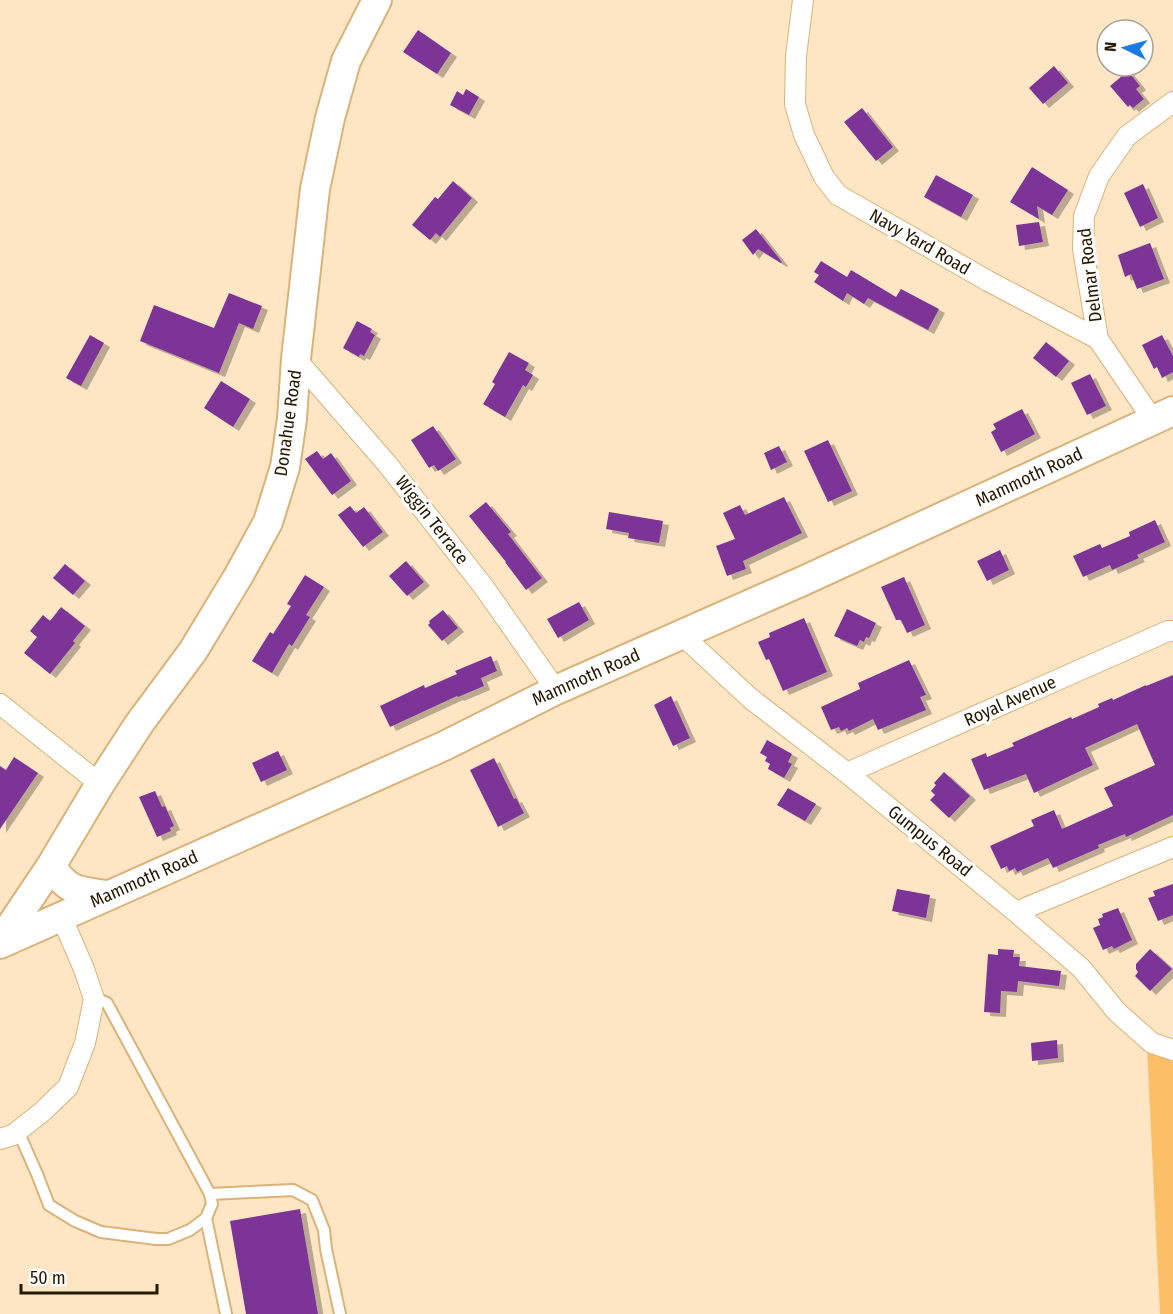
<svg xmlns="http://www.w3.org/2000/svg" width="1173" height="1314" font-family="'Fira Sans Condensed',sans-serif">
<defs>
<filter id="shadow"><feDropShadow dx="6" dy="4" stdDeviation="0" flood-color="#0004"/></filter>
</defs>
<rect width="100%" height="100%" fill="#fee5c4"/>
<path fill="#fbbf67" d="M1147 1048 1173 1060V1314H1160Z"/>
<path fill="#7b3697" filter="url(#shadow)" d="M418 30 451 53 437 74 403 52Z
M1054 66 1068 83 1043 104 1029 88Z
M1128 71 1140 86 1136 89 1144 99 1133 108 1130 105 1128 107 1110 86Z
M466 89 479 97 469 115 450 105 457 91 463 95Z
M862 108 893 147 876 161 844 122Z
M1032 167 1068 190 1052 215 1037 206 1039 219 1010 202Z
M936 175 973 195 961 217 924 197Z
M453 181 472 198 440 237 436 233 430 240 412 225 435 197 438 199Z
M1143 184 1158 218 1140 227 1124 193Z
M1039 222 1043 242 1019 246 1016 225Z
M756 229 782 262 781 263 758 249 753 255 742 240Z
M1150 243 1164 279 1137 289 1131 274 1125 277 1118 255Z
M821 261 847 277 851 270 896 297 901 289 939 309 928 330 868 298 864 304 847 293 843 301 814 282 819 275 814 272Z
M229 293 262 306 253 329 239 323 219 373 140 341 154 305 214 328Z
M357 321 372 329 370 332 375 335 364 356 360 354 359 357 343 348Z
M90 335 104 343 81 386 66 378Z
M1162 335 1173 356V372L1162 378 1157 367 1154 369 1142 345Z
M1046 342 1069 361 1056 377 1033 358Z
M509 352 529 363 525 370 533 375 526 387 523 385 505 417 483 404 495 384 492 382Z
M1090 374 1106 406 1087 415 1071 383Z
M221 381 250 399 233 427 204 408Z
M1022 409 1035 434 1001 452 991 432 996 429 993 424Z
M433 426 456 459 438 471 434 465 429 468 411 440Z
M828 440 852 491 828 502 804 451Z
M779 446 787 462 771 470 764 453Z
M317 451 323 459 331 453 351 481 332 495 305 459Z
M784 497 802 533 743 561 746 569 727 576 716 546 735 539 723 513 740 505 745 515Z
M486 502 511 532 508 534 542 578 526 590 505 562H506L469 516Z
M350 506 356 513 364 507 383 532 363 547 338 515Z
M609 512 663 521 659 543 628 538 629 533 606 529Z
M1155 520 1165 542 1137 555 1139 558 1112 570 1110 565 1083 577 1073 556 1100 544 1102 548 1130 536 1129 532Z
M1000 550 1009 570 987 581 977 561Z
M406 561 424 582 407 596 389 576Z
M65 564 85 581 73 595 53 578Z
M305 575 324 587 306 615 310 617 292 646 289 644 272 673 252 661 270 632 273 634 291 606 287 604Z
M904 577 925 625 907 633 901 620H896L881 587Z
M579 602 589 620 558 638 547 619Z
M61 607 85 626 73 641 75 643 50 674 24 653 37 637 30 631 43 615 50 621Z
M847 609 876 623 869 638 866 637 864 642 860 640 857 646 834 636Z
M443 610 458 628 442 641 428 625 430 623 429 621Z
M804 618 827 672 783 691 769 659 766 660 758 642 770 637 769 633Z
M491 656 497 671 481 678 484 686 458 697 457 696 390 727 380 706 424 685 425 688 457 674 455 671Z
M909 660 926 695 920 697 926 710 878 730 873 719 849 731 847 728 841 731 839 727 831 730 821 707 860 689 858 683Z
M1173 675V815L1126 837 1125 834 1098 845 1099 848 1053 868 1048 858 1017 872 1015 868 1009 871 1007 866 1001 869 990 846 1034 826 1031 820 1054 810 1062 829 1113 806 1104 788 1155 765 1137 724 1085 748 1093 765 1034 793 1026 774 984 790 971 759 986 753 987 757 1014 746 1012 743 1071 717 1072 719 1099 707 1098 704 1112 698 1113 700 1146 685V686Z
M671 696 690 738 673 746 654 705Z
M767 740 792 754 788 762 792 764 784 778 768 769 770 764 765 761 767 757 760 753Z
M278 751 287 770 261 782 252 763Z
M14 757 38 773 0 829V766L6 770Z
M494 758 514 799 516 798 524 813 498 827 470 770Z
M944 772 970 796 949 818 930 800 935 795 931 791 936 785 934 783Z
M788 788 816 804 805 821 777 805Z
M155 791 162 807 165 806 174 826 170 828 171 831 157 837 139 797Z
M1173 884V915L1158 921 1148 898 1155 896 1153 891Z
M897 889 930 895 926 918 892 911Z
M1118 908 1132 940 1114 949 1112 946 1103 950 1093 928 1100 925 1098 919 1103 917 1102 914Z
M998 949 1014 950 1013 957H1020L1019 966 1061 971 1059 986 1018 981 1017 992 1001 991 1000 1013 984 1012 988 954 998 955Z
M1150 949 1172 969 1150 991 1135 976 1138 972 1136 969V964Z
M1057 1040 1058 1058 1032 1061 1031 1043Z
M300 1209 318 1314H246L230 1221Z"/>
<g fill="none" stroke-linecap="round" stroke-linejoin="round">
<defs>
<path id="service" d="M18 1131 37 1174 49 1205 75 1221 101 1232 156 1239H168L190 1230 206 1218 212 1204 210 1194 107 1003 100 1000 94 999
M210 1194 293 1190 312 1200 324 1230 326 1249 340 1314
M206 1218 226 1314"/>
<path id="minor" d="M803 0 796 56 795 104 804 135 824 177 838 195 988 281 1098 339 1153 420
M1098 339 1083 249 1084 216 1099 176 1127 136 1173 102
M296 359 388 465 483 586 556 690
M682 635 750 698 847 773 1016 912 1081 968 1117 1012 1152 1043 1173 1050
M0 704 100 784
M847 773 1168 631H1173
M1016 912 1173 847
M0 1139 13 1135 18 1131 42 1112 68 1087 85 1043 94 999 84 969 61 916"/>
<path id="secondary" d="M51 866C68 892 78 891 107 895
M0 942 51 866 100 784 139 724 193 651 239 575 268 522 285 467 292 419 296 359 315 189 330 118 346 61 377 0
M0 944 444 746 556 690 805 580 1173 411"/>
</defs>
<use href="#service" stroke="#dab27a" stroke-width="14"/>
<use href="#minor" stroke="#dab27a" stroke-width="22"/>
<use href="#secondary" stroke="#dab27a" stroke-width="32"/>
<use href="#service" stroke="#fff" stroke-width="10"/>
<use href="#minor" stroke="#fff" stroke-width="20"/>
<use href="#secondary" stroke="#fff" stroke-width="28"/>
</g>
<g text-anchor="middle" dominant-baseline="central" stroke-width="6" stroke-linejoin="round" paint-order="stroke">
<g font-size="18" fill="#271802" stroke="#fff">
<text transform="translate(920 242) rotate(30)">Navy Yard Road</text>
<text transform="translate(1090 275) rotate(-97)">Delmar Road</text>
<text transform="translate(288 423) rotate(-82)">Donahue Road</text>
<text transform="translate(1029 477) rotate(-25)">Mammoth Road</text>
<text transform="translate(432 520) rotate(52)">Wiggin Terrace</text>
<text transform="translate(586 677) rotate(-24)">Mammoth Road</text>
<text transform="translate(1010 701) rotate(-24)">Royal Avenue</text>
<text transform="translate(930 841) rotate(39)">Gumpus Road</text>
<text transform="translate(144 879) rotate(-24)">Mammoth Road</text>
</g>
</g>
<g transform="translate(1125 48) rotate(275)"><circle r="28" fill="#ffffff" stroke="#a9a39a" stroke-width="1.5"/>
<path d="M0-4.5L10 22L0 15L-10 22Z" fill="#197be3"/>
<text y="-9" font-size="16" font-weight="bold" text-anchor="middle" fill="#271802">N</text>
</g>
<path d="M21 1284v9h136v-9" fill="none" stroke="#271802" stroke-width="3"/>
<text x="30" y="1284" font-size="18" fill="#271802" stroke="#ffffff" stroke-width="4.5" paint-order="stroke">50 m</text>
</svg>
